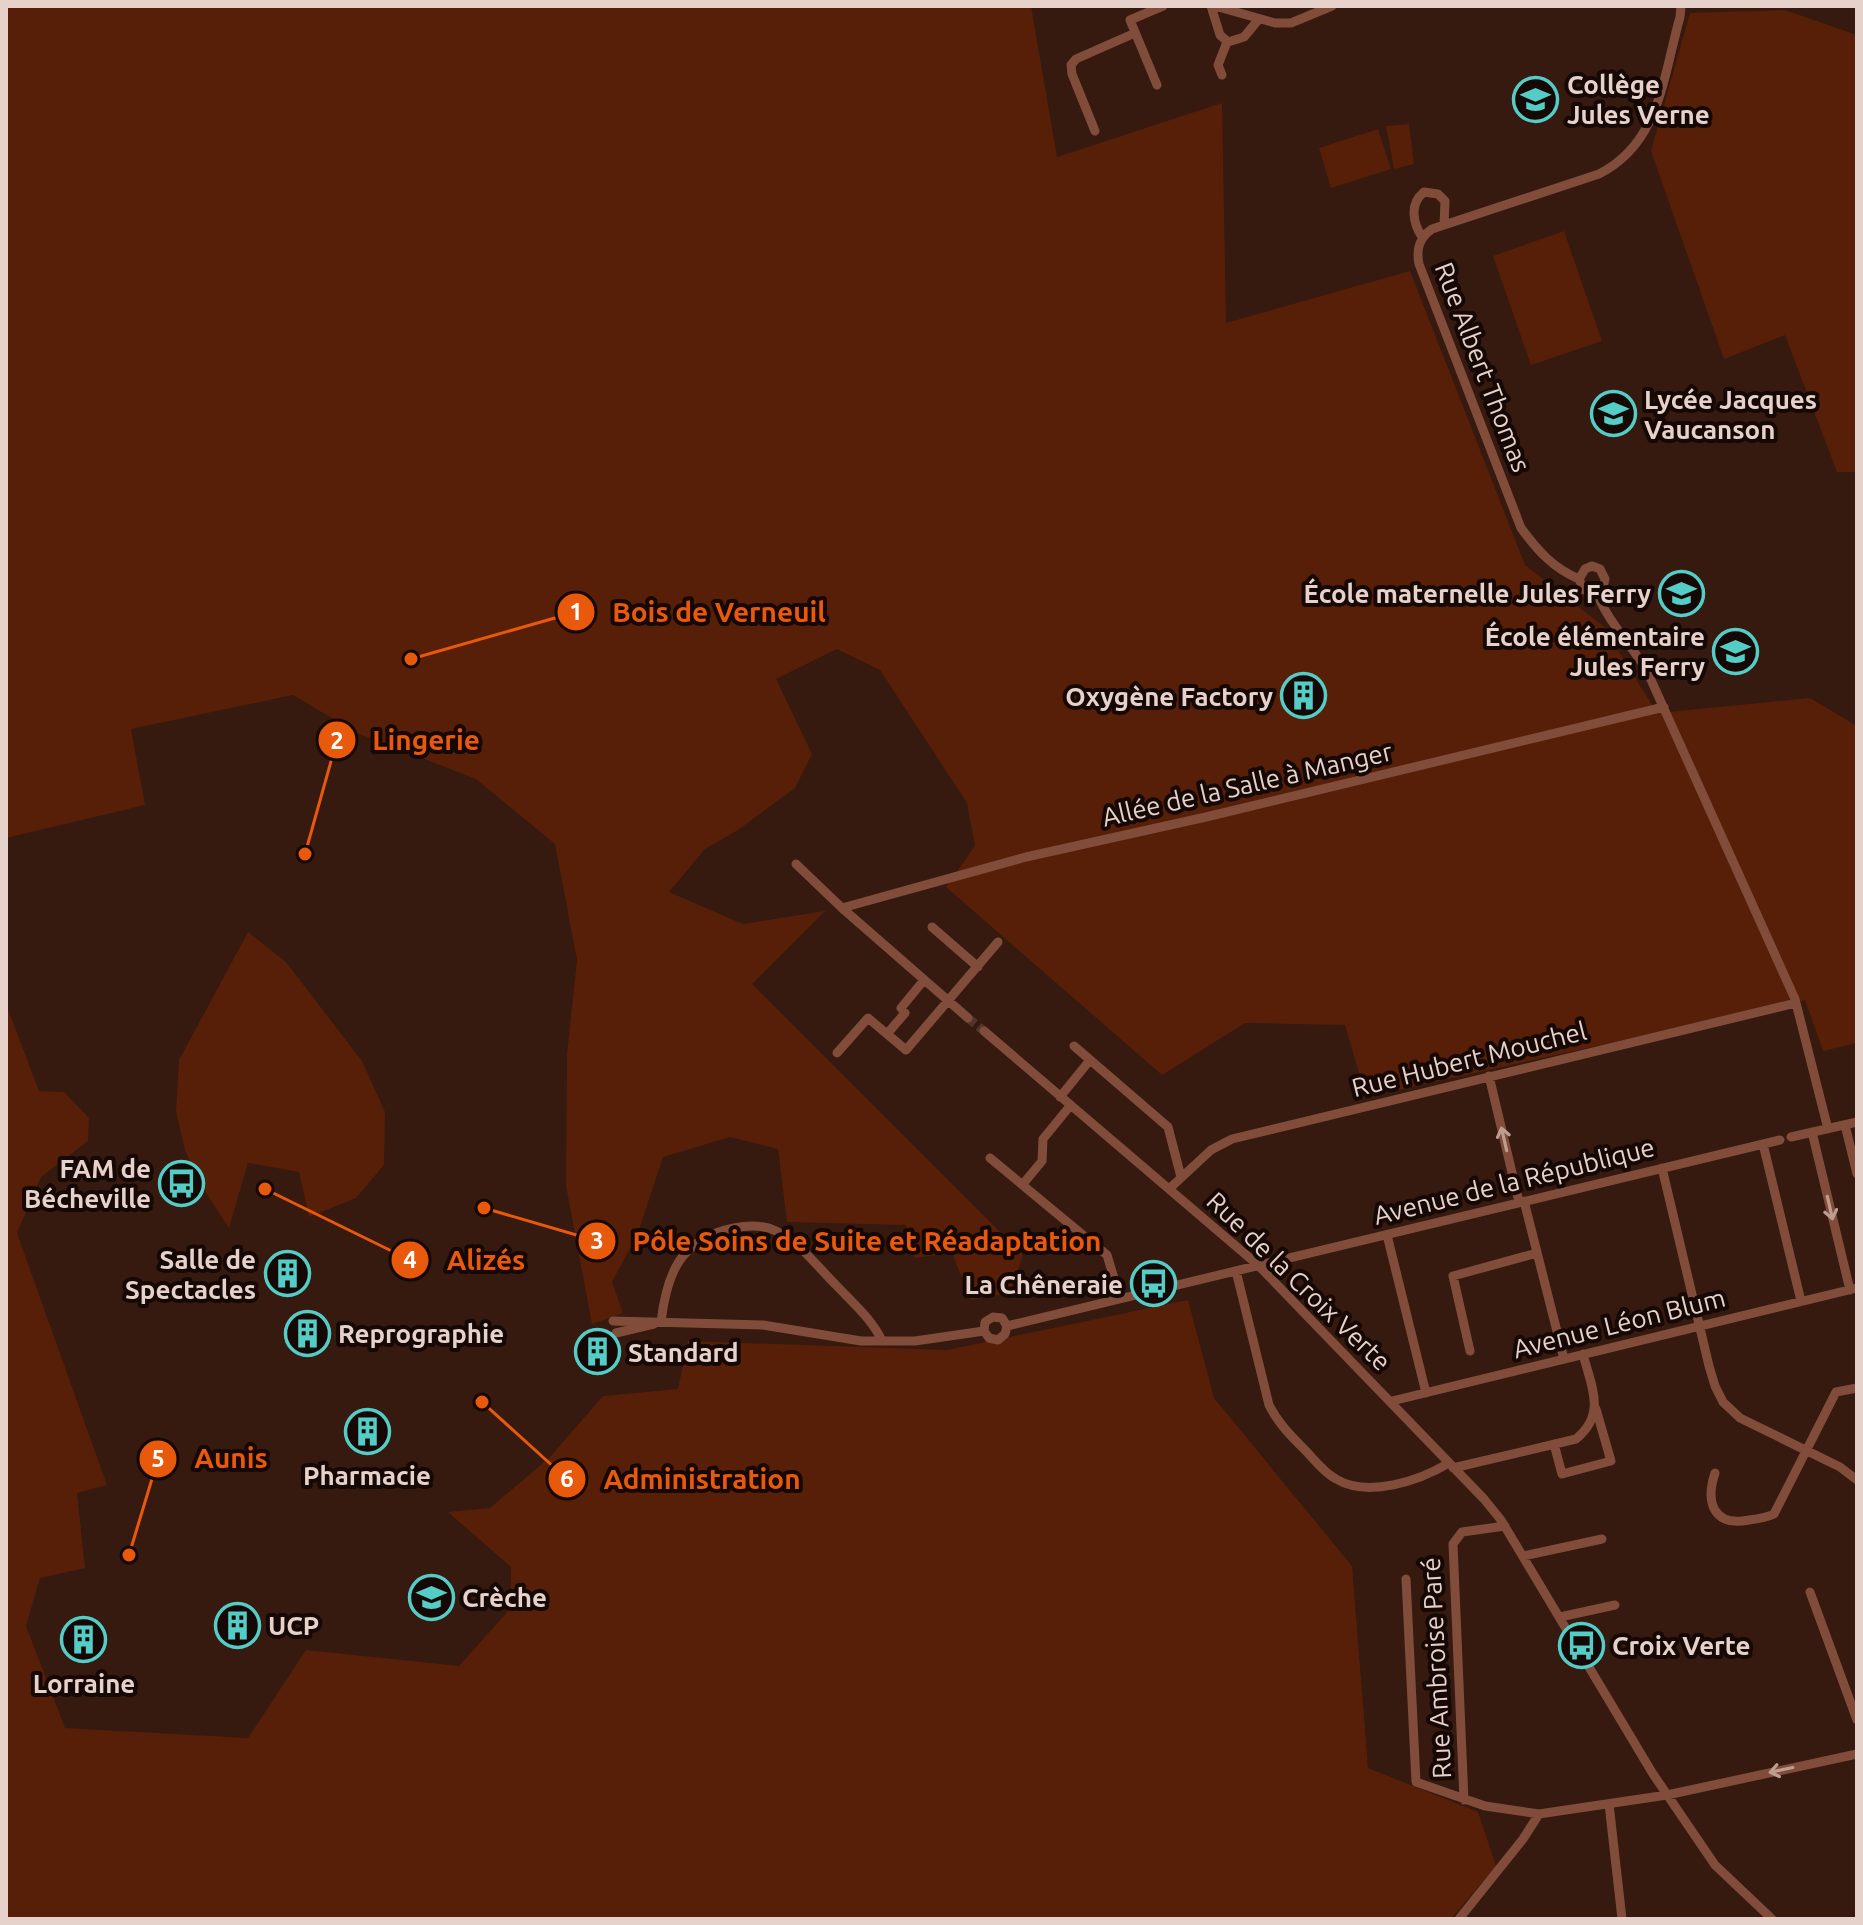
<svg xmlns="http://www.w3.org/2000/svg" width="1863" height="1925" font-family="Ubuntu,sans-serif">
<rect width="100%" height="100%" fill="#36190f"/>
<path fill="#571f07" d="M6 6H1031L1057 157 1222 103 1226 323 1410 271 1525 565 1603 626 1657 713 1810 698 1857 726V1043L1823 1051 1805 1000 1366 1097 1345 1025 1245 1023 1162 1075 946 887 975 846 967 803 880 670 837 649 776 679 812 754 795 788 738 830 705 849 669 892 743 924 825 911 752 984 1023 1255 1010 1293 971 1300 952 1253 914 1258 906 1225 787 1222 778 1149 730 1137 663 1157 638 1233 612 1282 623 1313 592 1324 566 1186 567 1054 577 960 555 844 476 779 357 733 293 695 131 729 145 805 6 838Z
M1785 10 1857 35V472H1837L1785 335 1724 359 1651 151 1690 13Z
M1409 124 1414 164 1394 169 1386 126Z
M1378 129 1391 169 1331 188 1319 148Z
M1564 231 1602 341 1531 365 1493 256Z
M248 932 286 962 362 1061 385 1112 384 1165 356 1198 309 1217 299 1172 248 1163 229 1228 200 1184 185 1150 176 1112 179 1060Z
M6 1004 39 1091 64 1092 89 1118 88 1141 41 1177 17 1233 107 1485 77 1493 85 1568 40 1578 26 1626 65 1728 248 1738 306 1650 459 1666 511 1608V1567L448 1512 490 1508 549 1458 603 1396 678 1389 688 1341 947 1350 1188 1300 1214 1398 1352 1566 1368 1768 1478 1812 1496 1866 1451 1919H6Z"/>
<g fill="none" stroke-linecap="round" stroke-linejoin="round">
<path stroke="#51352b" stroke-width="9" stroke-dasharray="9 4.5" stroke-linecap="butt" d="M968 1018 984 1031"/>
<path stroke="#814d3a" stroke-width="9" d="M1211 6 1220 35 1228 42 1244 37 1259 19
M1215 6 1275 23H1291L1332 6
M1222 75 1218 65 1227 42
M1157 85 1130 20 1163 6
M1095 131 1072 74 1071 65 1076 59 1135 33
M1422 237C1413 223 1409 204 1424 192L1438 194 1445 201 1444 225
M1579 579C1553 568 1538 551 1521 528L1419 264C1416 249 1419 238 1432 229L1599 174C1660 143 1663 77 1680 17L1681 6
M1579 579 1585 569 1592 566 1600 569 1605 579 1603 587 1596 591
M1579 579 1584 590 1596 591
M1596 591C1607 621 1631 644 1647 671L1795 999 1828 1129
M796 864 842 908 968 1018
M842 908 1026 857 1206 817 1664 707
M932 927 978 967
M984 1031 1258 1265 1484 1499 1501 1520 1653 1774 1715 1865 1772 1919
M887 1034 906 1050 998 942
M1074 1046 1168 1127 1181 1177
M837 1053 868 1018 887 1034 905 1013 901 1008 924 980
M1489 1076 1519 1202
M1060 1097 1090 1060
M1845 1125 1857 1174
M1812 1132 1850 1290
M1791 1137 1857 1122
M1763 1144 1801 1301
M990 1158 1107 1255 1120 1298
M1662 1168 1709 1366 1715 1386 1723 1402 1740 1418 1840 1467 1857 1480
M1023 1184 1042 1161 1043 1139 1070 1106
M1169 1189 1211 1150 1232 1139 1796 1003
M1524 1201 1564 1359
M1387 1235 1426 1393
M1236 1271 1269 1405C1278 1423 1290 1435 1304 1449 1314 1459 1323 1472 1336 1479 1368 1498 1419 1481 1449 1463
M613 1321 763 1325 861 1341H915L984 1331
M661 1322C667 1273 680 1239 734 1228 748 1225 762 1224 776 1231 799 1242 817 1266 835 1284 852 1302 872 1319 882 1341
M1007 1326 1780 1140
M984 1331 985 1322 993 1317 1002 1318 1007 1326
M984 1331 989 1338 998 1340 1005 1334 1007 1326
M616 1333 654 1324
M1470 1351 1453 1276 1537 1253
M1392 1401 1857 1288
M1554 1444 1562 1474 1611 1461 1596 1409
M1453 1468 1576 1439C1607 1414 1591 1386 1583 1354
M1715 1473C1705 1503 1714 1527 1749 1520 1758 1519 1766 1518 1774 1514L1836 1392 1857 1388
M1523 1556 1602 1539
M1406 1579 1416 1782 1485 1806 1539 1814 1667 1795 1857 1754
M1810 1592 1857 1720
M1560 1617 1615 1605
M1464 1800 1453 1544 1462 1532 1505 1526
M1609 1804 1622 1919
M1459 1919 1523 1839 1539 1814"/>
</g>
<defs><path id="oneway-shaft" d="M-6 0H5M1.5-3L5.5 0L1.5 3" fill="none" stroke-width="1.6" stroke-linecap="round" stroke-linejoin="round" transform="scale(2)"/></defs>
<g stroke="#be9d91">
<use href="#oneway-shaft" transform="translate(1504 1139) rotate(-103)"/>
<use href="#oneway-shaft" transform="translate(1830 1208) rotate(77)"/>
<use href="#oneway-shaft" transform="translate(1781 1770) rotate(168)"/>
</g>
<defs>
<symbol id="school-ring" viewBox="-11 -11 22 22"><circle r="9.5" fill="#150805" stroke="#54cdc7" stroke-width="1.5"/><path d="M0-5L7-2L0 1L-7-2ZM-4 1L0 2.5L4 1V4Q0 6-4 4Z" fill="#54cdc7"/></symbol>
<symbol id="building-ring" viewBox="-11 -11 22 22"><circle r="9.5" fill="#150805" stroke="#54cdc7" stroke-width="1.5"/><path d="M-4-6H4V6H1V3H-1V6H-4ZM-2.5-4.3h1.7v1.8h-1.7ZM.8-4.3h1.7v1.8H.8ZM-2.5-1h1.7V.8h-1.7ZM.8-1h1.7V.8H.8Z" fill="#54cdc7"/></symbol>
<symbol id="bus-ring" viewBox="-11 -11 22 22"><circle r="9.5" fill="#150805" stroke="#54cdc7" stroke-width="1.5"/><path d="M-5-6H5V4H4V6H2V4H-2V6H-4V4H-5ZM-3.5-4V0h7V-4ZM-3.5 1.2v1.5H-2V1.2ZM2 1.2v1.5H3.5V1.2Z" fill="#54cdc7"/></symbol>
</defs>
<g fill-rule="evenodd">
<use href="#school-ring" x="1510" y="74" width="51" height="51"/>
<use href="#school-ring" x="1588" y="388" width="51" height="51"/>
<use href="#school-ring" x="1656" y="568" width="51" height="51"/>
<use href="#school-ring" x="1710" y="626" width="51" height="51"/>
<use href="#building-ring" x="1278" y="670" width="51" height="51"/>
<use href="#bus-ring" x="156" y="1158" width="51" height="51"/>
<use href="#building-ring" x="262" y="1248" width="51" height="51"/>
<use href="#bus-ring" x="1128" y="1258" width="51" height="51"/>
<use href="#building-ring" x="282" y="1308" width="51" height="51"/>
<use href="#building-ring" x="572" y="1326" width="51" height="51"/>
<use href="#building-ring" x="342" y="1406" width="51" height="51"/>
<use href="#school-ring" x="406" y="1572" width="51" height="51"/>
<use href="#building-ring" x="212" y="1600" width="51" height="51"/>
<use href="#building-ring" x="58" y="1614" width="51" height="51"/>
<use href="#bus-ring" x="1556" y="1620" width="51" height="51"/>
</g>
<g text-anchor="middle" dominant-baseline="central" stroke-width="8" stroke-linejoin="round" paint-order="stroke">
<g font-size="26" font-weight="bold" fill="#e7d2cb" stroke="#150805" text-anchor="start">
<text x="1567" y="84">Collège<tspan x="1567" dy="30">Jules Verne</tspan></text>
<text x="1644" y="399">Lycée Jacques<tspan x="1644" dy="30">Vaucanson</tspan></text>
<text x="1651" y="593" text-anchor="end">École maternelle Jules Ferry</text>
<text x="1705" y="636" text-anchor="end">École élémentaire<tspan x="1705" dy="30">Jules Ferry</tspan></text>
<text x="1273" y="696" text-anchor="end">Oxygène Factory</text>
<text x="151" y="1168" text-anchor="end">FAM de<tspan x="151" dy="30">Bécheville</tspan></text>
<text x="256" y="1259" text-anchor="end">Salle de<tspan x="256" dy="30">Spectacles</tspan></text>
<text x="1123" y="1284" text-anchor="end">La Chêneraie</text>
<text x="338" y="1333">Reprographie</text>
<text x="628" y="1352">Standard</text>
<text x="367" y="1475" text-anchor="middle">Pharmacie</text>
<text x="462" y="1597">Crèche</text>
<text x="268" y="1625">UCP</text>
<text x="1612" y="1645">Croix Verte</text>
<text x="84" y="1683" text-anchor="middle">Lorraine</text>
</g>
<g font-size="26" fill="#e7d2cb" stroke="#150805">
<text transform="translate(1483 367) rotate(69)">Rue Albert Thomas</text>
<text transform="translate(1247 784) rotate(-13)">Allée de la Salle à Manger</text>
<text transform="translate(1469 1059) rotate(-14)">Rue Hubert Mouchel</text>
<text transform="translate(1514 1181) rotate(-14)">Avenue de la République</text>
<text transform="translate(1299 1281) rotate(44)">Rue de la Croix Verte</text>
<text transform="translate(1619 1323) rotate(-14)">Avenue Léon Blum</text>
<text transform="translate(1436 1668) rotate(-93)">Rue Ambroise Paré</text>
</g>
</g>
<path fill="none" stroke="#e8590c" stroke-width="3" d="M411 659L576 612M305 854L337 740M484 1208L597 1241M265 1189L410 1260M129 1555L158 1459M482 1402L567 1479"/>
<g fill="#e8590c" stroke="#150805" stroke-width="3">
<circle cx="411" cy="659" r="8"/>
<circle cx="305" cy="854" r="8"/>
<circle cx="484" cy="1208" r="8"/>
<circle cx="265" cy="1189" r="8"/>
<circle cx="129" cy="1555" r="8"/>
<circle cx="482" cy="1402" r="8"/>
<circle cx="576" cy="612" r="20"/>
<circle cx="337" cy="740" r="20"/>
<circle cx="597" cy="1241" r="20"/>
<circle cx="410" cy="1260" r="20"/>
<circle cx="158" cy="1459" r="20"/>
<circle cx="567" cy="1479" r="20"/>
</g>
<g font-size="24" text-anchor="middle" font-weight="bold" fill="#fff">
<text x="576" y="620">1</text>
<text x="337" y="749">2</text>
<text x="597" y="1249">3</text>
<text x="410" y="1268">4</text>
<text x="158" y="1467">5</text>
<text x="567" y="1487">6</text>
</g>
<g font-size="28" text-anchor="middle" font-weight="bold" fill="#e8590c" stroke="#150805" stroke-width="8" stroke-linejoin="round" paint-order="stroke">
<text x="719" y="622">Bois de Verneuil</text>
<text x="426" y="750">Lingerie</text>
<text x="867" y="1251">Pôle Soins de Suite et Réadaptation</text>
<text x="486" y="1270">Alizés</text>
<text x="231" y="1468">Aunis</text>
<text x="702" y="1489">Administration</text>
</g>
<rect width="1863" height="1925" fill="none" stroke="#e7d2cb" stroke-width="16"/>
</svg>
